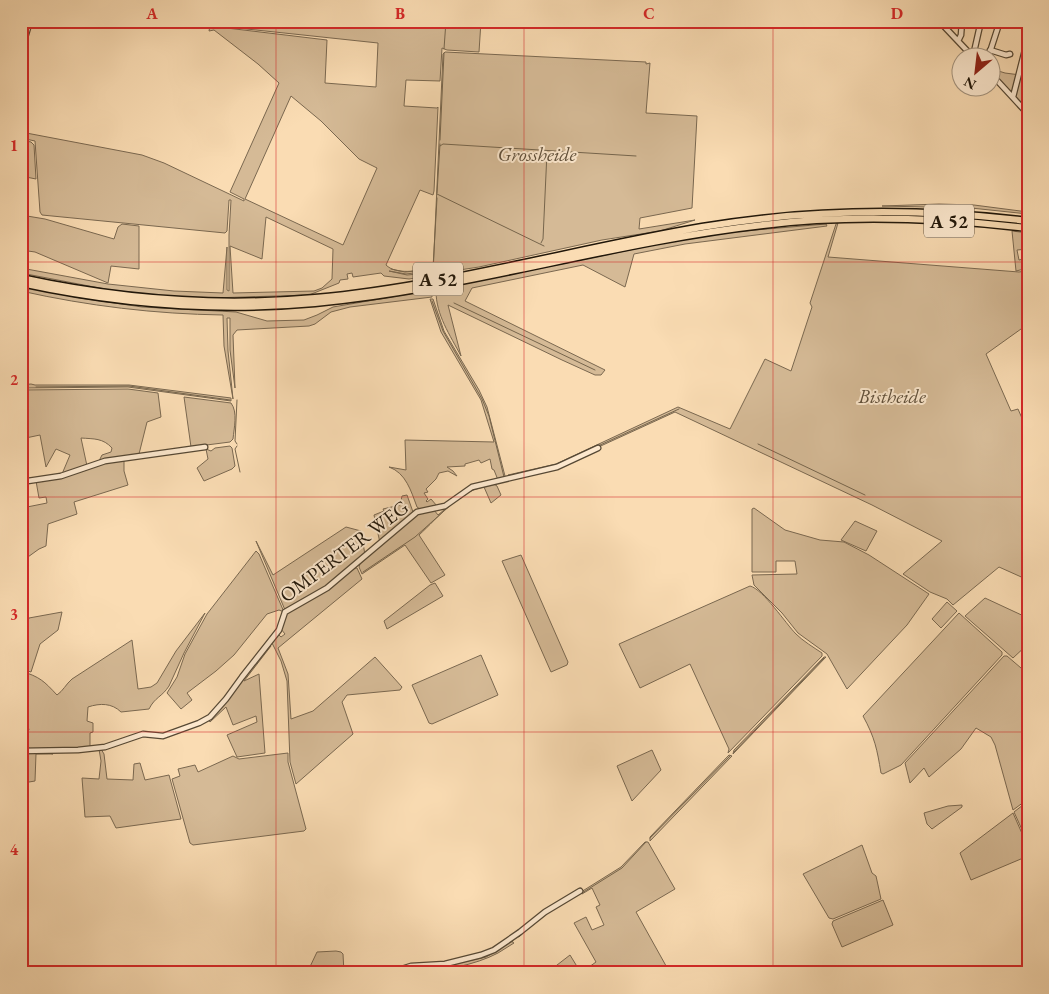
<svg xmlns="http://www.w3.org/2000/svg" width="1049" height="994" font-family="'EB Garamond',serif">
<rect width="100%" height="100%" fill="#fadcb3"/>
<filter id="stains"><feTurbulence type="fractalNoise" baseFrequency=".004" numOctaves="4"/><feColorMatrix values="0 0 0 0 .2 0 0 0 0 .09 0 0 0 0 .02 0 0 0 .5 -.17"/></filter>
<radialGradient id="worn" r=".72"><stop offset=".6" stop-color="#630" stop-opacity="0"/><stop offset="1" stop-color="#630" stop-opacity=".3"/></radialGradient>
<path fill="#d5ba96" stroke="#7a6850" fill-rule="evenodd" d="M209 21H481L479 52 447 50 442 48 440 81 406 80 404 106 437 108 438 107 434 191 433 195 420 190 386 265C396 275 418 271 431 268L430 271 406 274 389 271 407 275 429 273V276L409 279 384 276 381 273 353 277 352 273 347 274 348 279 340 280 339 283 309 295 211 298 174 297 110 290 21 273V268L108 284 174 291 223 293 227 247V290L229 291V235L231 200H229L227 231 225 233 42 215 40 212 35 141 21 138V132L142 155 164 163 244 201V199L230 192 279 83 258 64 214 30 209 31 210 26 327 40 325 83 376 87 378 43 209 25ZM291 96 321 121 359 159 377 168 343 245 245 199ZM266 217 333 249 332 279 322 288 314 291 233 293 230 246 262 259Z
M445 52 646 62V64L650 63 646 113 697 116 692 208 640 218 639 229 695 220 660 231 602 240 479 267 433 274 443 54Z
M992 69 1005 73 1028 76V113L992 73Z
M21 140 31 142 34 145 36 179 21 176Z
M939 204 974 205 1028 212V214L971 208 882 206Z
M21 215 45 219 114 239 118 227 122 224 139 226V269L111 266 108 283 35 252 21 250Z
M838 223 828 257 1019 272 1026 271 1028 273V324L986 354 1011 411 1018 409 1028 432V580L999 567 953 605 947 599 930 592 903 574 942 541 872 505 675 412 557 466 511 477 508 475 556 464 678 407 730 429 765 359 791 371 812 307 810 303 836 224Z
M826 224 827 226 685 244 634 254 625 287 583 265 472 288 465 301 605 370 601 375H595L562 360 448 305 461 356C450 335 436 315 436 291L434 290 664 243 732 232Z
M1012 231 1028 233V249L1017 250 1019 260 1028 258V268L1016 271Z
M21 286 80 298 142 307 236 312 267 321 304 320 317 315 333 307 432 290V297L350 307 331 312 315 324 309 326 237 330 233 335 235 388 230 350V318H227L228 351 233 399 224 346 223 315C155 314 88 306 21 291Z
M430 299H433L444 331 479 390 487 407 505 476 504 478 498 480 494 470 492 469 490 459 481 463 479 460 465 464V466L447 467 453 471 457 476 448 471 439 473 436 479 426 489 428 492 424 493 428 499 426 501 427 502 431 499 437 506 420 509 417 507C411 491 406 473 389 467L406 470 405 440 494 442 481 400 441 332Z
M31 384 35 385H129L231 398V401L128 387 21 388V385Z
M128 389 158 393 161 417 147 422 139 454 99 461 102 455 111 452 112 448C103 438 94 439 81 438L87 466 62 474 70 455 56 449 46 467 40 435 21 439V390Z
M184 397 231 403C238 412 234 428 233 439L230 442 191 447Z
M230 446 232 448 235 466 232 469 204 481 197 468 208 459 206 449 211 451 215 448Z
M124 460V471L128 485 74 502 77 514 48 524 46 546 39 549 21 562V502L25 501 27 507 47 503 46 497 39 498 36 481 62 478 105 463Z
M494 484 497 486 501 495 491 503 484 487C457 492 439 517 419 535L445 575 431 583 405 545 362 574 359 567 360 564 415 515 434 510 438 515 469 489Z
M407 495 413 512C387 538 359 564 329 585 315 595 299 602 285 610L256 541 273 575 346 527 361 531 365 555 380 543 374 515 384 511 383 509 400 505 402 496Z
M754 508 785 530 820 540 844 542 869 555 929 594 907 625 847 689 827 654 798 633 782 613 754 585 752 575 797 574 795 561H776V572H752V509Z
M855 521 877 531 866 551 841 540Z
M256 551 259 554 284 612 279 610 267 614 234 655 216 671 187 693 192 700 181 709 167 693 177 677 185 654 207 614Z
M521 555 568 662 567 665 551 672 502 561Z
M355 568H357L362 579 278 648 288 674 291 719 313 711 375 657 402 687 400 690 347 695 342 702 353 734 296 784 290 762 287 681 281 661 271 641 277 633 281 637 285 634 281 629 287 613 328 589Z
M435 583 443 596 387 629 384 621 430 585Z
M750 586C763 589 786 624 796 634 803 641 813 647 822 653V656L728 753 729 749 690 664 640 688 619 644Z
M985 598 1028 618V644L1013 658 965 616Z
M947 602 957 611 941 628 932 619Z
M62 612 58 630 40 644 31 672 21 669V635L29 618Z
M205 613 184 653 169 686C162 697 155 697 149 709L121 712C112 703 100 703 88 707L87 721 93 723V732L90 733V746L103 745 78 749H29L25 732 29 730 25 715 21 716V671C40 677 44 681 57 695 63 691 66 684 72 679L132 640 138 689 151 687 157 683 176 651Z
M959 613 1002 652V655L901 765 883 774 881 773C877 749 875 738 863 716Z
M269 644 271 646 244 681 259 674 265 753 237 757 227 735 257 722 256 716 233 725 226 707 210 722 208 719Z
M481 655 498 695 432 724 429 723 412 685Z
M1004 656H1007L1028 674V799L1013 810 995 745 991 737 976 728 961 749 929 777 924 768 910 783 905 763Z
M824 657H826L733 754 734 750Z
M99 749H101L104 754 107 779 133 780 134 764 140 763 145 780 169 775 181 819 116 828 110 816 85 817 82 778 99 779 101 761Z
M652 750 661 770 632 801 617 766Z
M44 752 53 754H36L35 781 23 783 24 753Z
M288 753V762L306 829 304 831 193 845 190 843 172 779 180 776 178 769 195 765 198 772 233 756 239 759Z
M729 755 732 756 650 841V837Z
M1028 801V843L1014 812Z
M962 805V807L932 829 927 824 924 813 948 806Z
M1013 813 1028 847V856L971 880 960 853Z
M645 842H648L675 889 636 912 670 973H592L589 967 596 962 574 923 586 917 592 930 604 925 596 907 600 905 592 888 582 894 581 892 621 867Z
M862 845 872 873 876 876 881 899 833 919 829 918 803 874Z
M883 900 893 925 842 947 832 924 833 921Z
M511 941 514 943C509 946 503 950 498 953 476 965 438 972 415 973L414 970 415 968C440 968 471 961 494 952 500 949 506 944 511 941Z
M336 951 341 952 343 954 344 973H307L317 952Z
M570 955 581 973 548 972Z"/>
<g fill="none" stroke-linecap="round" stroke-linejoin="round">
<path stroke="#76654c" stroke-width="1" d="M444 49 446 21
M440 140 444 53
M440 146 443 144 636 156
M437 193 440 144
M437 194 544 246
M541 243 543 239 547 152
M433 268 437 198
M391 269 405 272 424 270
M432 301 443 331 482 399 489 416 504 477
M454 303 595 370
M36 387 129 386 230 400
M237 444 235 441 237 400
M758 444 865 495
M237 446 235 449 240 472
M598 446 679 409
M510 476 526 472
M363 572 415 537 453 503
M734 752 824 658
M650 838 730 756
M582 893 622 868 646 842
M519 937 521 935
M418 973 417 971 432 969 486 957 513 941"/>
<defs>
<path id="minor" d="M939 21 974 58
M958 41 961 35 962 21
M990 50 1006 55 1010 54
M21 51 30 21
M972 55 974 52 981 21
M988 58 1000 21
M992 75 1028 114
M1013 97 1028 38
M21 482 61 476 105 461 205 447
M21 751 78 750 105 747 143 734 163 736 199 723 210 717 226 699 242 677 279 630 285 612 327 588 417 512 445 506 472 487 557 467 598 448
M389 973 411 966 445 964 481 955 494 950 520 932 545 912 580 891"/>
<path id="highway" d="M21 278C118 299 216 307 315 298 446 286 573 249 702 227 809 209 920 208 1028 221
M21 283C118 304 216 312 315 303 466 289 612 242 763 225 851 214 940 218 1028 228"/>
</defs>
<use href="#minor" stroke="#564834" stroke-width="7"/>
<use href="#highway" stroke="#201609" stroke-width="9"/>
<use href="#minor" stroke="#fce8ce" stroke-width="4.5"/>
<use href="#highway" stroke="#fadcb3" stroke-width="6"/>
</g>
<path fill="none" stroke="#d62828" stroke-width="1" stroke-opacity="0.55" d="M276 21V973M524 21V973M773 21V973M21 262H1028M21 497H1028M21 732H1028"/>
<g text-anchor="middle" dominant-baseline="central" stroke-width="4" stroke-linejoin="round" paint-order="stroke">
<g fill="#fce8ce" stroke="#625544" stroke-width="1">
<rect x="924" y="204.5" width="50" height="33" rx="4"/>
<rect x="413" y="262.5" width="50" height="33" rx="4"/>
</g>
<g font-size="19" font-weight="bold" fill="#201609">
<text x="949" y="221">A 52</text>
<text x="438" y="279">A 52</text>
</g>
<g font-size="20" font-style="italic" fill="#5f4f3a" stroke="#fce8ce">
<text x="537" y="154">Grossheide</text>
<text x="892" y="396">Bistheide</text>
</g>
<g font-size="20" fill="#201609" stroke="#fce8ce">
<text transform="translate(344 551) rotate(-37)">OMPERTER WEG</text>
</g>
</g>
<rect width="1049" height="994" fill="none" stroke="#fadcb3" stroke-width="55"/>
<g transform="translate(976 72) rotate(208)"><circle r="24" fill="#fce8ce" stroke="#a4947f"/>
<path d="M0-4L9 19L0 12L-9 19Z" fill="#8f2418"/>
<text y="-8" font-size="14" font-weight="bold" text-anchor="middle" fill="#201609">N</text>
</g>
<rect x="28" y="28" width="994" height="938" fill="none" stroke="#d62828" stroke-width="2"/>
<g font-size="16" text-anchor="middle" font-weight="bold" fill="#d62828">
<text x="152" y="19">A</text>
<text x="400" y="19">B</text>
<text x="649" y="19">C</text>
<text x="897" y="19">D</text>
<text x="14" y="151">1</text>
<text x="14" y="385">2</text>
<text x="14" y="620">3</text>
<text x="14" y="855">4</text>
</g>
<rect width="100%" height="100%" filter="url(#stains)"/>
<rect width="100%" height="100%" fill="url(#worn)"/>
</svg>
